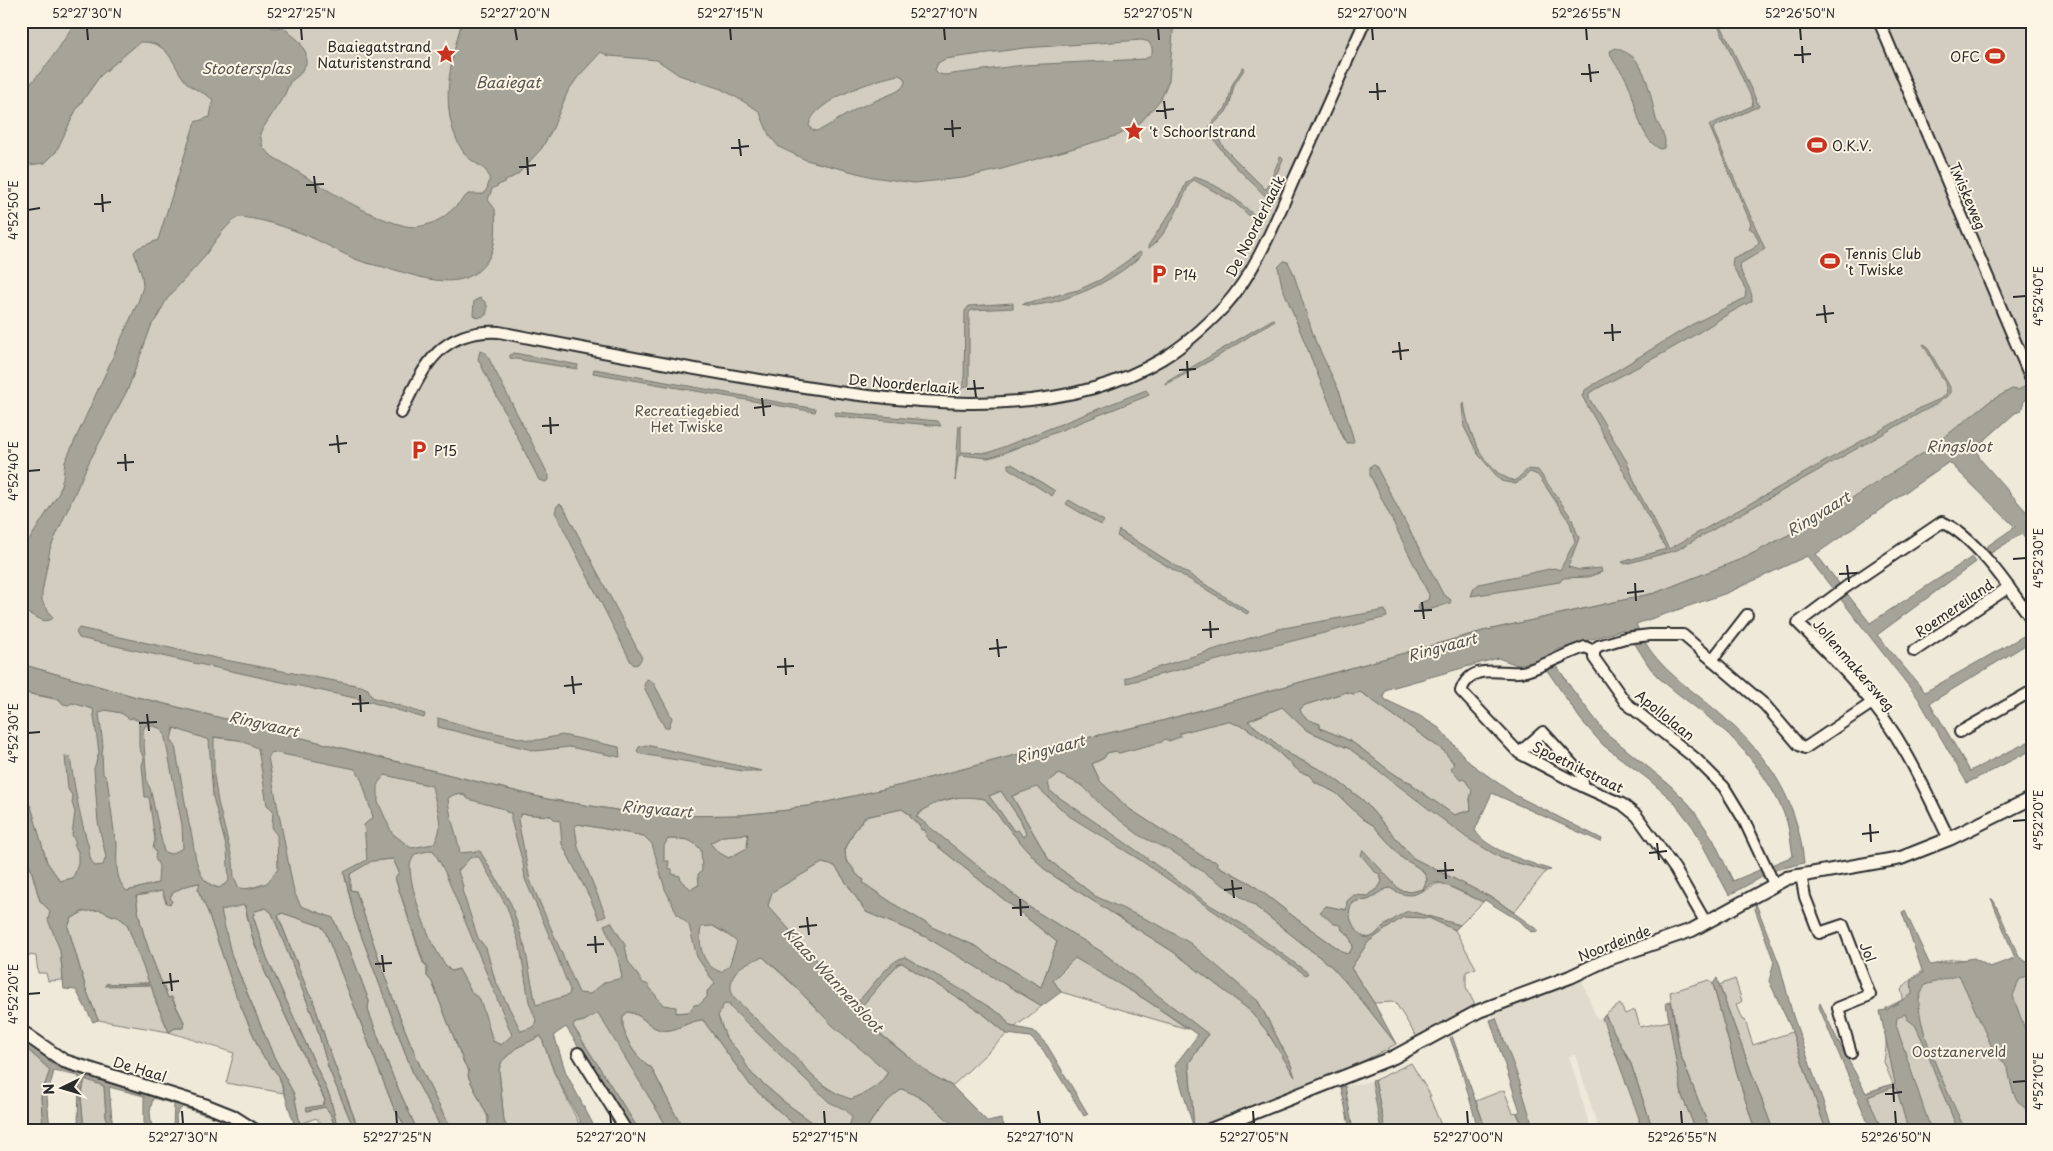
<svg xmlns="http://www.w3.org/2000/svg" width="2053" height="1151" font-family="'Playpen Sans',sans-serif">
<rect width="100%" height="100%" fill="#efe9da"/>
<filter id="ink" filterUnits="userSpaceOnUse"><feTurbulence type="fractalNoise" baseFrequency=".02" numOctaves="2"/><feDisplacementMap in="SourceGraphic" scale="10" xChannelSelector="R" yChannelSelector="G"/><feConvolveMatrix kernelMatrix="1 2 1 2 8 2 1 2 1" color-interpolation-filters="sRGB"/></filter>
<g filter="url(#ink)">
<path fill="#e0dacc" d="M1581 978 1597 1019 1605 1015 1602 1019 1609 1039 1639 1118V1126L1630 1130H1599L1575 1055 1569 1056 1591 1130H1534L1508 1048 1496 1018 1488 1014Z
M1372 1081 1381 1130H1353L1345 1086Z"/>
<path fill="#d2cdc0" stroke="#7e7c76" d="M21 21H2032V392L1798 530 1744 558 1655 593 1483 631 1158 722 1046 747 902 785 809 806 796 807 789 810 740 815 679 816 629 812 547 799 133 696 21 664Z
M21 692 121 713C134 721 157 726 173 730L174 728 201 736 239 740 433 786 521 814 551 816 578 824 644 836 652 844 668 839H681L709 843 723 836 748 834V848L702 871 699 885 691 889 713 926 763 957 888 1072 848 1130H823L783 1101 752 1074 726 1038 718 1016 689 1012 675 1013 620 980 536 1020 534 1027 501 1045 493 1041 458 969 451 971C427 950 404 867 392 834L372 861 393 859 399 872 395 878 423 963 427 966V976L432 982 464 1063 469 1071 468 1076 488 1117V1130H452C410 1055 383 972 356 891L350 890V874L367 863 344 873 355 919 414 1076 438 1122 440 1130H417L393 1077 368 1010 369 1001 348 945 342 939 333 918 301 906 267 883C248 890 220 895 205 880L158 883 127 891 121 886 73 878 60 881 47 862 25 795 21 794Z
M1346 692 1354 694 1360 692 1365 695 1444 751 1473 790 1470 799 1471 810 1454 815 1413 786 1412 783C1392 777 1373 756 1356 745 1345 737 1333 734 1320 728V724C1312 721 1302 719 1299 710L1305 705Z
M1282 707 1306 730 1350 749 1501 858 1546 871 1514 912 1496 900 1413 858 1363 800 1327 773 1289 754 1248 721Z
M1227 721 1245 727 1268 743 1300 772 1309 775 1315 782 1336 793 1363 819 1373 825 1403 859 1411 863 1423 871 1427 879 1423 889 1411 892 1400 890 1363 851 1380 874 1382 882 1378 888 1368 896 1354 895 1346 910 1326 906 1341 925 1342 930 1349 935 1353 946 1350 953 1346 954 1302 923 1252 884 1218 866 1217 862 1205 858 1128 808 1100 781 1092 764 1104 758 1106 753 1116 751 1119 753 1206 725Z
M1059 774 1083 786 1255 906 1332 967 1363 1002 1396 1044 1356 1065 1194 1129 1189 1063 1208 1035 1102 952 1029 907 916 817 931 804 964 796 985 799 1014 835 1046 871 1175 953 1248 1009 1266 1030 1294 1075 1290 1062 1258 1001 1095 896 1049 860 1012 796Z
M1001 791 1021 821 1026 833 1023 837 1014 831 989 796Z
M902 809C911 815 917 823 925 830L926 837 1057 942 1041 987 987 955 978 947 936 929 897 906 863 883 864 880C854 875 854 866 846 861L845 850 853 833 865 817Z
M21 834 40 901 50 911 60 950 63 980 48 981 46 973H38L36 956 21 954Z
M822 863 835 866 866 912 926 937 1042 1006 1015 1027 1010 1026 1002 1015 905 957 889 967 856 1004 768 906 771 892Z
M200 883 198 890 208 912 236 995 262 1055 279 1076 284 1093 226 1083 234 1053 169 1032 98 1020 86 989 68 927 71 919C79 914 90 907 101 910 107 911 110 916 116 915L127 924 150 983 106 984 151 985 156 1002 169 1032 175 1028H182L184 1022 172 997 168 998C155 966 139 931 136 896 145 895 153 892 162 891L166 903C173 889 185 885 200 883Z
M1441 883 1483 902 1460 925 1409 911C1401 916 1390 921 1382 927 1378 930 1377 935 1371 937 1356 941 1341 912 1355 902 1359 899 1365 902 1370 899 1376 895 1382 889 1390 888 1400 894 1410 895 1422 891 1429 889 1433 884 1441 883Z
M244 904 252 936 265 972 325 1101 324 1105 307 1108V1111L325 1107 330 1113 336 1130H326L316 1118 300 1124 294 1094 273 1055 231 954 220 910Z
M266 908 272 913 316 1024 328 1067 352 1124 357 1125 327 1044 312 997 309 994 278 915 283 913 321 926 325 931 393 1106 407 1130H338L330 1097 267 958 253 916 255 911Z
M1403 917 1429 918 1455 930 1476 968 1466 972V987L1475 1005 1418 1039 1395 1002 1374 1003 1351 968 1368 942Z
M1075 958 1146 1000 1188 1029 1061 992 1053 980Z
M2013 958 2018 959 2023 962 2032 961V1130H1871L1868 1092 1893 1084 1884 1062 1886 1048V1008L1902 1000 1903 996 1901 990C1910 976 1946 954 1963 960 1968 962 1975 967 1981 969L2004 964Z
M902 963 981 1012 1007 1034 952 1086 930 1074 855 1013 898 964Z
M1735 979 1742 1001 1736 1005 1742 1020H1745L1753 1045 1792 1032 1826 1130H1773L1719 985Z
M1709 980 1713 984 1738 1077 1755 1130H1710L1680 1053 1670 992Z
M1620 1004 1625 1014 1635 1010 1640 1027 1670 1021 1682 1096 1696 1130H1653L1631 1064 1605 1015Z
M599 1012 669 1130H639L573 1026 575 1023 584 1021Z
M628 1012C642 1014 646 1025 658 1029 673 1035 688 1020 703 1020L751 1086 800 1130H687L675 1114 651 1067 647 1066C643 1060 640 1059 636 1054 628 1044 621 1028 623 1016Z
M541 1036 554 1072 580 1126 561 1130H508L504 1121 499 1070 502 1061 516 1048Z
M21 1047H25L50 1070 41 1096 43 1130H21Z
M1411 1063 1431 1096H1429L1443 1130H1385L1375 1080Z
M85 1079 104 1086 107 1130H84L81 1097Z
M902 1089C925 1098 941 1113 958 1130H866C875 1113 886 1101 902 1089Z
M1504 1090 1513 1113 1516 1112 1525 1130H1486L1476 1101Z"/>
<path fill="#a6a399" stroke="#75736d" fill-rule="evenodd" d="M75 21H264L274 28 283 27 299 41 306 53V64L299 75 290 82 285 94 260 133 263 148 273 157C310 178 362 215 402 225 411 228 421 227 429 224 446 219 456 205 468 194H484C501 166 472 168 462 150 438 109 450 64 462 21H1174L1169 80 1161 99 1141 122 1119 135 1002 169 963 178 914 183 873 177 806 160 779 147 769 135 760 113 756 109 734 96 721 89 679 75 657 60 609 56 601 52 578 77 568 91 552 130 542 148 518 174 492 189 488 200 495 209C496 226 497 247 487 261 465 294 422 278 392 269 380 266 367 264 355 259 335 250 314 237 293 230 276 224 256 218 238 217 221 229 212 247 200 262 190 274 178 285 168 298 162 306 160 316 152 324L128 389 88 464 50 549 42 593V601L53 618 50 620 44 621 21 610V553L59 493 63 478 65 462 138 302 143 287 142 276 134 252 138 248 158 240 195 122 210 117 213 100C205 92 193 90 186 82 172 65 170 41 140 42L100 76 76 110 56 152 45 163 21 166V94C43 71 60 49 75 21ZM1142 40 1149 42 1152 48V54L1145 59 1024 65 944 75 939 74 935 70 938 63 945 59 1024 48ZM899 75 904 78 905 83 902 88 896 92 858 108 822 129 816 131 811 129 809 125C814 100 876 79 899 75Z
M1716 21H1719L1759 106 1714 127 1713 130 1765 249 1740 264C1740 278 1753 287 1752 301 1729 312 1710 326 1688 339 1656 358 1622 375 1589 393V398L1627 462 1638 491 1669 549 1922 407 1940 399 1947 393 1945 383 1923 344 1926 345 1950 387V394L1936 404 1677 550 1625 564 1622 562 1666 549C1637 498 1611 447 1582 396L1585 390 1691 325 1745 298 1746 290 1732 265 1733 258 1753 249 1759 242 1754 231 1749 228 1751 224 1709 125 1752 106 1753 101Z
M1616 48C1623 51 1631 54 1636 60 1649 77 1651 99 1656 119 1659 128 1668 137 1664 148L1660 149C1654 145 1650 142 1646 135 1636 119 1635 98 1627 81 1622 70 1611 62 1610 51Z
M1243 67 1245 68 1234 85 1230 104 1226 112 1213 125V129L1224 148 1265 189H1267L1280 157H1281L1283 159 1269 192 1268 199C1255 184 1209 146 1210 125L1225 109 1228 103 1232 85Z
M1194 177C1218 184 1237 199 1255 216L1253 219 1235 203 1194 180C1187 184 1186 193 1182 200 1175 215 1163 239 1149 248L1148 246 1178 201 1186 183Z
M1140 252 1142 255C1116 278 1087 293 1053 302 1044 304 1030 307 1022 304L1078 290 1100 280Z
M1284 261 1288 262 1293 272 1315 340 1340 393 1354 441 1352 443H1347L1343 437 1282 286 1278 267Z
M480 298C487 302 489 307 486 315L478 318 473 315 474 301Z
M1013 303V308L972 310 969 313V385L960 389 964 384 965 311 969 306Z
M1273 319 1275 320 1215 358 1165 385V383Z
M480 351 486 353 549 476V480L545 482 539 480 478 359Z
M514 353 578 365 577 369 510 358V355Z
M594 369 816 409 815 412 593 373Z
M2032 383V397L2024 401 2021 411 2015 413 1976 448 1980 459 2032 518V546L2021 534 1991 553 1986 547 2015 527 1949 462 1816 554 1870 623 1972 557 1976 562 1877 635 1925 692 2027 634 2032 641 1930 703 1970 771 2032 740V750L1967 783 1918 698 1807 556 1727 593 1636 624C1651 661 1676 678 1706 702 1761 747 1797 791 1804 863L1775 870 1729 895 1693 827 1673 801 1648 779 1603 745 1581 720 1540 660 1517 665 1498 658 1391 688 1386 690 1383 696 1386 700 1420 716 1439 728 1470 763 1515 795 1602 839 1601 842 1492 793 1475 830C1485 850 1530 862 1551 870L1546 871 1501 858 1467 838 1350 749 1306 730 1282 707 1248 721 1289 754 1327 773 1363 800 1413 858 1496 900 1539 931 1531 932 1521 922 1485 900 1483 902C1474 898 1447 884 1440 883 1423 881 1420 907 1390 888 1382 889 1376 895 1370 899 1365 901 1363 900 1358 901 1344 903 1350 922 1356 929 1359 933 1362 937 1368 938 1375 938 1394 915 1409 911L1460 925 1455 930 1429 918 1403 917 1368 942 1351 968 1374 1003 1396 1044 1363 1002 1332 967 1255 906 1173 852 1140 836 1103 807 1083 786 1059 774 1048 782 1050 791 1133 848 1210 905 1242 924 1308 973 1306 975 1140 860 1069 816 1037 787 1012 796 1049 860 1095 896 1157 924 1190 943 1258 1001 1290 1062 1295 1077 1266 1030 1248 1009 1175 953 1046 871 1014 835 985 799C957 795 939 797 916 816L1029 907 1102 952 1208 1034 1189 1063 1194 1129 1175 1065 1198 1035 1146 1000 1075 958 1053 980 1061 992 1042 1006 926 937 866 912 835 866 822 863 772 892 768 906 856 1003C869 992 889 959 905 957L967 993 1002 1015 1010 1026 1034 1031 1047 1045 1088 1114 1084 1116 1043 1050 1030 1037 1007 1034 981 1012 902 963 898 964 855 1014 930 1074 952 1086 988 1122 1001 1119 1004 1125 993 1130H958C941 1113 925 1098 902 1089 886 1101 875 1113 866 1130H848L852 1117 846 1110 829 1102 730 1007V1005L724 1004 718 1016 726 1038 737 1050 752 1074 783 1101 823 1130H800L751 1086 703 1020C688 1020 673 1035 658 1029 646 1025 643 1014 628 1012L623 1016C621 1028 628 1044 636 1054 640 1059 643 1060 647 1066L651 1067 675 1114 687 1130H669L598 1013 584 1021 575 1023 573 1026 639 1130H633L566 1027 554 1035 566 1073 596 1130H591L588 1125 577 1130H561L580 1126V1121L554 1072 541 1036 516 1048 502 1061 499 1070 504 1121 508 1130H488V1117L468 1076 469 1071 464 1063 432 982 427 976V966L424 963 395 878 399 872 393 859 372 861 350 874V890L356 891C383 972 410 1055 452 1130H440L438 1122 414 1076 355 919 344 872 367 860 364 825 373 817 362 781 355 769 272 752 268 757 294 892 301 906 333 918 342 939 348 945 369 1001 368 1010 393 1077 417 1130H407L393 1106 325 931 321 926 282 913 278 916 309 994 312 997 327 1044 357 1126 352 1124 328 1067 316 1024 272 913 266 908 255 911 253 916 267 958 330 1097 338 1130H336L330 1113 325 1107 307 1111 306 1108 323 1105 325 1100 265 972 252 936 245 905 221 910 231 954 273 1055 294 1094 301 1130H296L279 1076 262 1055 236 995 208 912 198 890 200 883C190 884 177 888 170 896L172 902 170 904 167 903 162 891 136 896C139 931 155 966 168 998L171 997 184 1022 183 1028H175L169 1032 156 1002 151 985 105 986 106 984 149 983 127 924 116 915 113 916 100 910 81 912 71 919 68 927 86 989 98 1020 93 1022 76 990 64 989 60 950 48 920 50 911 40 901 21 834V793L25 795 28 804 31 806 47 862 60 881 73 878 78 864V852L74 844 76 843 72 835 75 812 72 803 73 797 68 789 65 756 70 757C74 785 79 813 87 841 91 851 87 857 95 866L103 865 106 857 98 822 94 769 99 752 93 709 72 703 68 705 63 704 59 699 21 692V664L133 696 547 799 629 812 679 816 740 815 789 810 796 807 809 806 902 785 1046 747 1158 722 1483 631 1655 593 1744 558 1798 530 1846 502 1928 450 1990 401 2012 389 2018 390ZM1622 630C1638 642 1644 664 1659 678 1678 695 1699 709 1719 726 1746 749 1776 788 1787 822 1790 833 1791 844 1793 856L1733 881 1713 839 1689 804 1671 786 1605 732 1572 689 1557 666 1553 655 1556 650ZM1346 692 1354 694 1360 692 1365 695 1444 751 1454 763 1451 769 1460 780 1464 779 1472 790 1470 799 1471 810 1454 815 1413 786 1412 783C1393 777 1373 756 1356 745 1345 737 1333 734 1320 728V724C1312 721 1302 719 1300 709L1305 705ZM105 710 121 713 130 719 133 717 139 721V747L144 759 142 765 145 797H149L155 840 153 848 156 852 155 858 159 866 158 883 127 891C114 880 117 858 117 842L115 839 107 778 103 774 102 754 103 746 99 713ZM1227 721 1245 727 1268 743 1300 772 1309 775 1315 782 1336 793 1363 819 1373 825 1403 859 1411 863 1423 871 1427 879 1423 889 1411 892 1400 890 1363 850 1361 855 1375 872 1380 874 1382 882 1378 888 1368 896 1354 895 1347 901 1346 910 1326 906 1320 912 1334 924 1341 925 1342 930 1349 935 1353 946 1350 952 1346 954 1302 923 1252 884 1218 866 1217 862 1205 858 1128 808 1100 781 1092 764 1104 758 1107 753 1116 751 1119 753 1162 742 1165 739 1169 741 1180 737V733ZM147 724 159 728 164 733 182 825 183 848 171 854 164 852 150 788 147 783 143 730ZM174 728 209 740 213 797 227 850 229 881 219 888C192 883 196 844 189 824L175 746 171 739ZM214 737 239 740 258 748 267 805 273 810 272 829 277 835 278 869 267 883 250 889 239 888 234 877 233 862 218 802 214 776ZM385 775 432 786C435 805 447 828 433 844L411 848 392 833 378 802V783ZM1001 791 1021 821 1026 833 1023 837 1018 830 1014 831 989 796ZM455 794 465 795 468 799 504 809 506 812 511 813V820L523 863 525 879 549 935 570 990 569 995 536 1005 525 948 511 904 480 851 460 853C457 834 449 816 448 798ZM902 809 911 815 910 817 920 826 921 830H925L926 837 1057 942 1041 987 987 955 978 947 936 929 897 906 863 883 864 880C854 875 854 866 846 861L845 850 853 833 865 817ZM521 814 551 816 555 820 560 821 562 844 590 898 599 919 606 916 578 847 575 827 578 824 644 836 652 844 665 889 677 914 689 925 697 957 715 984 707 991V997L700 1004 694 1005 689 1012 676 1013V1007L663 1005 647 984 643 983 628 961 625 945 611 922 604 925 618 957 622 978 605 982 590 994 579 993 530 880 518 820ZM748 834 747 848 729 858 718 852 710 843 723 836ZM668 839C685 839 690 838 701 850L702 871 698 874 699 885 691 889 681 881 680 876 672 874V869L668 868 669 861H664V846ZM433 850 444 870 512 1035 501 1045 493 1041 480 999 472 993 459 969 451 971C433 956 409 889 410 865 411 861 413 858 415 854ZM471 857H479L507 907 520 946 529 1002 536 1020 534 1027 521 1031 495 980 486 948 478 938 462 890 463 886 458 871ZM713 926 727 934 737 942 729 966 721 972C702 966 698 945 701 927ZM763 957 786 977 832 1025 888 1072C879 1087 867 1093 851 1099 833 1094 811 1078 801 1062L732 996C727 971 742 964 763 957Z
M1146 390 1149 394 1147 396 996 456 988 458 960 455 958 457 955 481 959 425 961 426V452L988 453Z
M1464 402C1467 430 1483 473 1515 481L1528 469 1538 470 1571 517 1579 538 1568 567 1580 570 1601 568 1602 572 1588 577 1563 578 1560 582 1471 596 1474 588 1479 584 1554 568 1560 570 1575 541 1570 523 1538 475 1530 472 1516 484 1501 481 1478 454 1464 427 1462 405Z
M835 412 938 421 941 426 835 416Z
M1008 464H1012L1055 491 1052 496 1008 468Z
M1373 464 1376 466 1443 594 1451 600 1450 603 1429 610H1419L1418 607 1420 603 1428 600 1429 595 1370 475V467Z
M1069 500 1104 521 1101 525 1066 504Z
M560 504 564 508 642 658 638 664 634 665 631 662 555 512 557 506Z
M1119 530 1249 612 1247 614 1117 536Z
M1385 610 1387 617 1127 683 1125 678 1278 629Z
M79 628 225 660 361 686 368 689 372 697 425 714 424 718 364 700 79 638 76 632Z
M647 679 653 682 672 718 669 727 665 728 645 689 644 685Z
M438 718 477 729 529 740H538L562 735 619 747 620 757 569 747 536 751 438 727Z
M646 745 762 771H743L641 754 637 751 639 747Z
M1991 898 1994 901 2019 957 2027 962 2032 959V973L2019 980 2013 996 2032 1049V1121C2028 1106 2021 1108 2016 1098 2006 1079 2015 1070 1995 1054L1959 975 1925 985C1923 990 1920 994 1919 999 1917 1032 1951 1098 1965 1130H1958L1937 1080 1926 1048 1915 1025 1907 1019 1905 1014 1897 1018 1896 1025 1931 1130H1908L1897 1090 1893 1087 1868 1097 1882 1130H1871L1819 1007 1820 1003 1836 1037 1866 1093 1895 1083 1880 1011 1886 1010 1912 994 1911 980 1923 973 1902 912 1905 911 1930 965 1974 958 1990 967 2015 958Z
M1756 904 1780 966 1793 1016 1833 1130H1826L1790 1026 1769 981 1774 962 1755 909Z
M1717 978 1719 985 1773 1130H1755L1738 1077 1713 984Z
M1671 1002 1680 1054 1710 1130H1696L1682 1096 1666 1003Z
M1605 1015 1631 1064 1653 1130H1639V1118L1602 1018Z
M1496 1018 1519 1080 1534 1130H1525L1517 1113 1520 1111 1490 1020Z
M21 1035 48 1060 58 1067 230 1120 246 1130H236L231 1127 230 1130H225L228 1122 182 1107 176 1115 177 1130H173L174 1104 153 1098 150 1112 152 1130H144V1096L109 1087 113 1130H107L104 1086 85 1079 81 1097 84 1130H78L79 1076 54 1071 47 1097 50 1130H43L41 1096 50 1070 26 1048 21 1047Z
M1452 1036 1486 1130H1479L1477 1125 1460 1065 1450 1038Z
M1375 1080 1385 1130H1381L1372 1081Z
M1345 1086 1353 1130H1350L1341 1087Z"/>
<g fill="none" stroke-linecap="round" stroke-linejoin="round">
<defs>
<path id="minor" d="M1879 21 2032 381
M401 413C424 366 440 329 499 332 586 349 673 366 760 380 884 400 1048 428 1162 359 1185 345 1206 326 1224 307 1256 272 1275 222 1294 179 1318 127 1341 74 1365 21
M1594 651 1585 647C1565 654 1546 665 1526 671 1504 677 1472 659 1461 691L1519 753 1584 787 1622 804 1637 816 1675 869 1706 923
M1914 651 2009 587
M1712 660 1747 615
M1960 732 2032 691
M1519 753 1543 732 1581 774 1584 787
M1949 839C1935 810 1922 781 1906 753 1879 704 1838 663 1798 623L1846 587 1942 522C1976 537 2011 590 2032 620
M1801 875 1805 897 1819 933 1843 925 1870 995 1838 1008 1851 1053
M1774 884 1744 820 1724 787 1696 759 1626 703 1594 658V651L1598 646 1625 638 1650 635H1683L1765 705 1799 745 1805 748 1872 703
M578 1053 626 1130"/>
<path id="tertiary" d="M21 1031 64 1061 207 1106 232 1116 254 1130
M1210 1130 1394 1057 1479 1011 1570 977 1608 959 1692 930 1787 878 1901 858 1949 839 2032 798"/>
</defs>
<use href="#minor" stroke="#2b2b2b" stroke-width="14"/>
<use href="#tertiary" stroke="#2b2b2b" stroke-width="16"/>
<use href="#minor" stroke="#fcf5e5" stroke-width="10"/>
<use href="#tertiary" stroke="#fcf5e5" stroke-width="12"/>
</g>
</g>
<path fill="none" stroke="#2b2b2b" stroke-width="2" d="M87 28 88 40M301 28 302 40M515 28 517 40M730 28 731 40M944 28 945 40M1158 28 1159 40M1372 28 1373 40M1586 28 1587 40M1800 28 1801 40M1802 46 1803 63M1794 55 1811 54M1589 64 1591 82M1581 74 1599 72M1377 83 1378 100M1369 92 1386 91M1164 101 1166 119M1156 111 1174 109M952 120 953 137M944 129 961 128M739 139 741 156M731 148 749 146M527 157 528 175M519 167 536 165M314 176 316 193M306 185 324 184M102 194 103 212M94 204 111 202M28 210 40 208M2013 297 2026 296M1824 305 1826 323M1816 315 1834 313M1612 324 1613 341M1604 333 1621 332M1399 342 1401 360M1392 352 1409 350M1187 361 1188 378M1179 370 1196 369M974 380 976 397M967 389 984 388M762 398 764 416M754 408 771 406M550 417 551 434M542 426 559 425M337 435 339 453M329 445 347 443M125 454 126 471M117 463 134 462M28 471 40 470M2013 559 2026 558M1847 565 1849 582M1839 574 1857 573M1635 583 1636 601M1627 593 1644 591M1422 602 1424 619M1414 611 1432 610M1210 621 1211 638M1202 630 1219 629M997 639 999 657M989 649 1007 647M785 658 786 675M777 667 794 666M572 676 574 694M564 686 582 684M360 695 361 712M352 704 369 703M147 714 149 731M139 723 157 722M28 733 40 732M2013 821 2026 820M1870 824 1871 842M1862 834 1879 832M1657 843 1659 860M1649 853 1667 851M1445 862 1446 879M1437 871 1454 870M1232 880 1234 898M1224 890 1242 888M1020 899 1021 916M1012 908 1029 907M807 917 809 935M799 927 817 925M595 936 596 953M587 945 604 944M382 955 384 972M375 964 392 963M170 973 172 991M162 983 179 981M28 994 40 993M2013 1082 2026 1081M1893 1084 1894 1102M1885 1094 1902 1092M182 1111 183 1124M396 1111 397 1124M610 1111 611 1124M824 1111 825 1124M1038 1111 1040 1124M1253 1111 1254 1124M1467 1111 1468 1124M1681 1111 1682 1124M1895 1111 1896 1124"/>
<defs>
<symbol id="sight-bare" viewBox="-9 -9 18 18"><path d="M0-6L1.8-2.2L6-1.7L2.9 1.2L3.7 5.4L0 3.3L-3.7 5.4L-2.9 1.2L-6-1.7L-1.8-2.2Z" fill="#c8321e" stroke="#fcf5e5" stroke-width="2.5" paint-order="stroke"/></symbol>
<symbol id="stadium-bare" viewBox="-9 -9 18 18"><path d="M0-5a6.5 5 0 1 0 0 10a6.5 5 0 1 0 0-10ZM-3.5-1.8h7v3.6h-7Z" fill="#c8321e" stroke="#fcf5e5" stroke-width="2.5" paint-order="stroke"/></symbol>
<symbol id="parking-bare" viewBox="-9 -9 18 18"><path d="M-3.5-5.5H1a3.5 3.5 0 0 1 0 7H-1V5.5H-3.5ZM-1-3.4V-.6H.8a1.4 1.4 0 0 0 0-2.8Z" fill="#c8321e" stroke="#fcf5e5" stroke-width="2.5" paint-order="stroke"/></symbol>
</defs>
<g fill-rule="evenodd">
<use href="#sight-bare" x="432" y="40" width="28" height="28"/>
<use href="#stadium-bare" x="1981" y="42" width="28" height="28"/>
<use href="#sight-bare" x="1120" y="117" width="28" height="28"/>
<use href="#stadium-bare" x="1803" y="131" width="28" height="28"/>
<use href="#stadium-bare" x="1816" y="247" width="28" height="28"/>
<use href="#parking-bare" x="1145" y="260" width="28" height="28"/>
<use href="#parking-bare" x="405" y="436" width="28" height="28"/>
</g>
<g text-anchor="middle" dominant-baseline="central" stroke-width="4" stroke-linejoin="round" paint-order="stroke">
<g font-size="14" fill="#2b2b2b" stroke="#fcf5e5" text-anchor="start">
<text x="431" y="46" text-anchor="end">Baaiegatstrand<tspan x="431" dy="16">Naturistenstrand</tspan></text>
<text x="1980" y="56" text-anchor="end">OFC</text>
<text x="1149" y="131">'t Schoorlstrand</text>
<text x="1832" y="145">O.K.V.</text>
<text x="1845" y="253">Tennis Club<tspan x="1845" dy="16">'t Twiske</tspan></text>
<text x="1174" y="274">P14</text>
<text x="434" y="450">P15</text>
</g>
<g font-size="14" fill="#2b2b2b" stroke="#fcf5e5">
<text transform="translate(1968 196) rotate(67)">Twiskeweg</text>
<text transform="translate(1255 226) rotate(-63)">De Noorderlaaik</text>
<text transform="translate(904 384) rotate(5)">De Noorderlaaik</text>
<text transform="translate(1954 608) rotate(-34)">Roemereiland</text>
<text transform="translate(1854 665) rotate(49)">Jollenmakersweg</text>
<text transform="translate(1665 715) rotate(39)">Apollolaan</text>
<text transform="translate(1578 767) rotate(26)">Spoetnikstraat</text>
<text transform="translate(1614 943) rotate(-21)">Noordeinde</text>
<text transform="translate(1868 952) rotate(69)">Jol</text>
<text transform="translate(140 1069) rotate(17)">De Haal</text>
</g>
<g font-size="14" fill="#555450" stroke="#fcf5e5">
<text x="687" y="410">Recreatiegebied<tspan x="687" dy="16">Het Twiske</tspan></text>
<text x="1959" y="1051">Oostzanerveld</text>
</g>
<g font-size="15" font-style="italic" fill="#565552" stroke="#fcf5e5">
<text x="246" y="67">Stootersplas</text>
<text x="508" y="81">Baaiegat</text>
<text x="1959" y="445">Ringsloot</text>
<text transform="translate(1818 513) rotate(-31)">Ringvaart</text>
<text transform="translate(1442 646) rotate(-15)">Ringvaart</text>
<text transform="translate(264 723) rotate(13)">Ringvaart</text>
<text transform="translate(1050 748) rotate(-15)">Ringvaart</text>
<text transform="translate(657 808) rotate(5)">Ringvaart</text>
<text transform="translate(834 979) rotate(47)">Klaas Wannensloot</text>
</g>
</g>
<rect width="2053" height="1151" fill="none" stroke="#fcf5e5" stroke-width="55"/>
<g transform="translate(62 1088) rotate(265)" stroke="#fcf5e5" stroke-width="4" paint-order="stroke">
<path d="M0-4L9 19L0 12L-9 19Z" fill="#2b2b2b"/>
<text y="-8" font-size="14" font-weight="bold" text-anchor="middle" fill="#2b2b2b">N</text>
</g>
<rect x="28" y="28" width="1998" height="1096" fill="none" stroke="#2b2b2b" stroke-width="2"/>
<g font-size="12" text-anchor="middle" fill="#2b2b2b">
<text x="87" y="18">52°27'30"N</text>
<text x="301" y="18">52°27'25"N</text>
<text x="515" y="18">52°27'20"N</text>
<text x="730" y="18">52°27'15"N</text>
<text x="944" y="18">52°27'10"N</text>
<text x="1158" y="18">52°27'05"N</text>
<text x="1372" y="18">52°27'00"N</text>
<text x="1586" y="18">52°26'55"N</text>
<text x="1800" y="18">52°26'50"N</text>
<text transform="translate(14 210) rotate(-90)" y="4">4°52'50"E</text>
<text transform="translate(2039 296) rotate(-90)" y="4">4°52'40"E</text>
<text transform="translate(14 471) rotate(-90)" y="4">4°52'40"E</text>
<text transform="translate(2039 558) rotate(-90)" y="4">4°52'30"E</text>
<text transform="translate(14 733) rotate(-90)" y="4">4°52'30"E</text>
<text transform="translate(2039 820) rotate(-90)" y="4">4°52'20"E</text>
<text transform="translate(14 994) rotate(-90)" y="4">4°52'20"E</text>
<text transform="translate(2039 1081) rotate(-90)" y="4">4°52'10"E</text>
<text x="183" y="1142">52°27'30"N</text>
<text x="397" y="1142">52°27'25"N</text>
<text x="611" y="1142">52°27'20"N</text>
<text x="825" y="1142">52°27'15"N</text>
<text x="1040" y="1142">52°27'10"N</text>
<text x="1254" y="1142">52°27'05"N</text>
<text x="1468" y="1142">52°27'00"N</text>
<text x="1682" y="1142">52°26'55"N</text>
<text x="1896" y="1142">52°26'50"N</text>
</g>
</svg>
